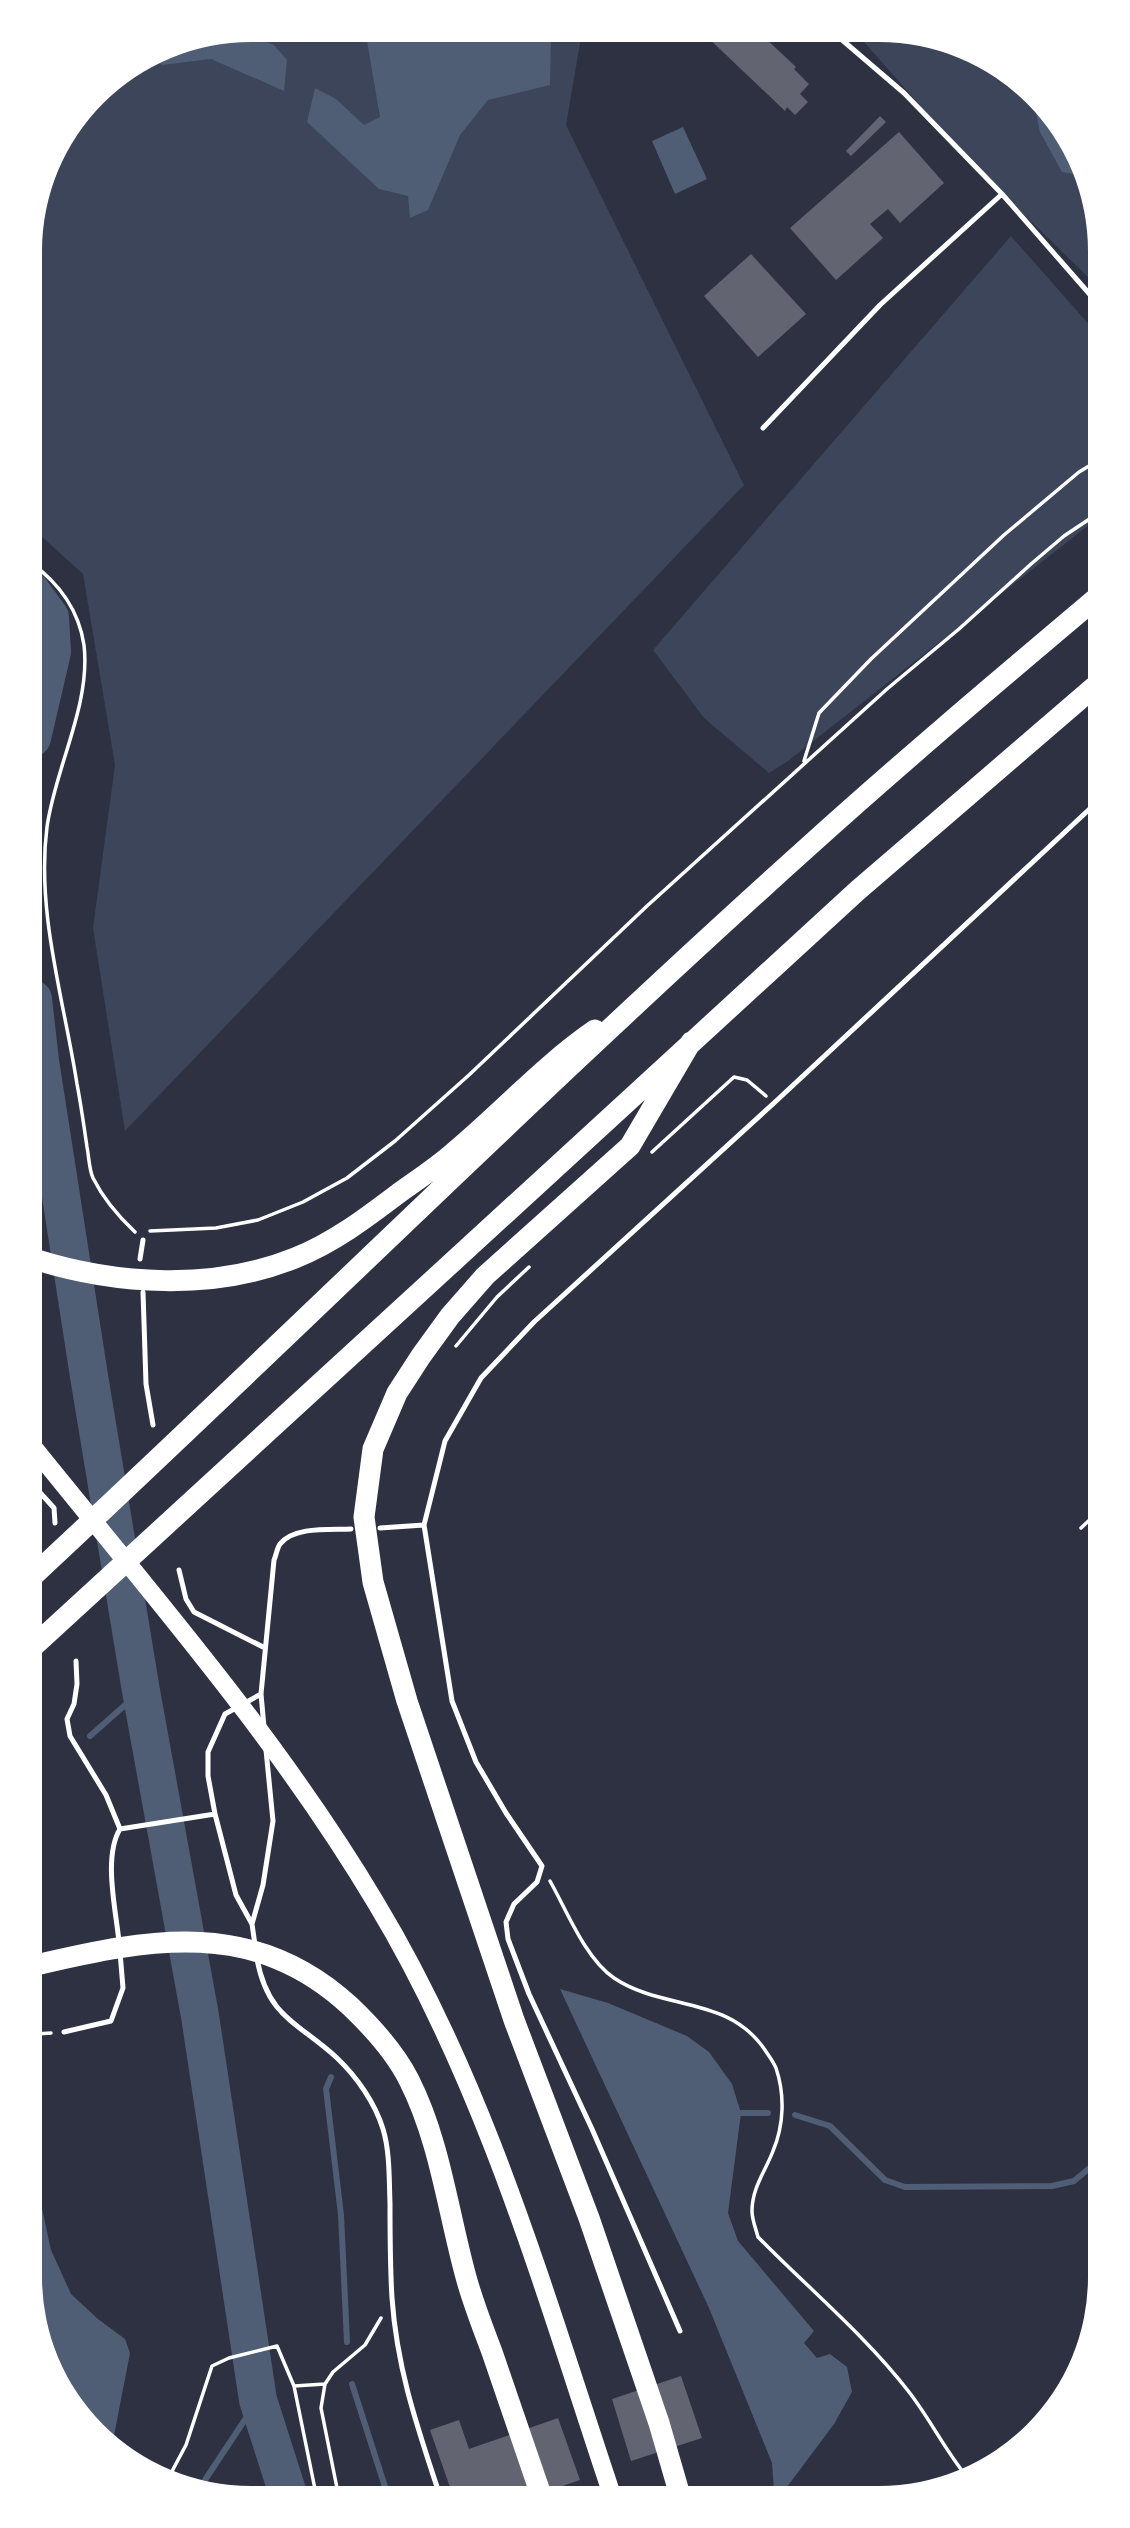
<svg xmlns="http://www.w3.org/2000/svg" width="1130" height="2528" font-family="Barlow,sans-serif">
<rect width="100%" height="100%" fill="#2d3142"/>
<path fill="#3c4559" d="M251 30 582 32 566 125 744 485 125 1131 93 928 115 765 83 574 31 527 30 236 52 154 105 85 167 46Z
M857 34H922L1025 85 1063 129 1093 193V282L967 159Z
M1011 236 1093 329 1094 521 788 761 769 773 704 718 653 650Z"/>
<path fill="#4f5d75" d="M368 30 551 32 550 85 488 100 460 135 428 210 410 218 408 196 379 189 307 122 315 88 336 99 364 125 380 117 367 41Z
M240 32 274 45 287 60 284 91 211 59 162 65 152 55 167 46Z
M1032 93 1063 129 1085 176 1062 172 1040 132Z
M683 127 707 179 675 194 652 141Z
M560 1989 608 2003 687 2036 709 2052 732 2084 741 2113 728 2213 738 2241 814 2331 804 2343 817 2358 830 2354 847 2367 852 2392 834 2424 784 2491H774L772 2463 709 2308Z
M37 2185 51 2250 71 2294 98 2319 125 2339 130 2353 112 2446 105 2443 67 2399 37 2335Z"/>
<g fill="none" stroke-linecap="round" stroke-linejoin="round">
<path stroke="#4f5d75" stroke-width="6" d="M90 1736 141 1691
M331 2077 326 2089 341 2215 347 2342
M741 2113H768
M795 2115 830 2126 885 2180 905 2187 1052 2186 1074 2181 1099 2160
M352 2384 387 2493
M199 2489 258 2400"/>
<path stroke="#4f5d75" stroke-width="38" d="M31 591 50 617 52 652 32 738
M33 999 40 1061 89 1376 141 1691 200 2016 258 2400 288 2494"/>
</g>
<path fill="#626471" d="M703 33H760L796 67 794 69 809 84 800 94 808 102 795 115 787 107 785 111Z
M880 116 886 122 851 156 846 151Z
M899 132 944 183 900 223 888 209 870 224 883 238 836 280 790 228Z
M751 254 806 314 758 357 704 296Z
M681 2376 702 2438 631 2461 612 2399Z
M558 2418 580 2480 545 2492 452 2493 430 2430 459 2420 469 2449Z"/>
<g fill="none" stroke-linecap="round" stroke-linejoin="round">
<path stroke="#fff" stroke-width="3.5" d="M31 563C59 583 79 611 84 645 91 705 55 768 47 827 36 912 64 1000 77 1084 81 1105 84 1126 87 1147 89 1157 89 1169 93 1178 104 1200 118 1216 135 1232
M804 761 819 713 871 659 1004 535 1079 472 1094 463
M652 1152 734 1077 747 1080 766 1096
M150 1231 216 1228 258 1220 303 1202 347 1178 395 1141 469 1075 647 906 887 689 959 629 1031 564 1064 536 1094 516
M456 1346 497 1297 529 1267
M1081 1528 1097 1513
M550 1881C567 1911 585 1958 614 1978 663 2011 728 1995 765 2050 769 2056 773 2061 776 2068 785 2095 784 2125 773 2151 765 2172 752 2188 752 2211 752 2220 756 2229 758 2237 808 2288 865 2335 909 2392 930 2419 945 2450 967 2477
M36 2034 51 2033
M294 2386 325 2384
M170 2475 186 2445 212 2366 229 2358 277 2346 294 2386 316 2494
M338 2493 321 2408 325 2384 333 2372 365 2345 381 2318"/>
<path stroke="#fff" stroke-width="5" d="M834 33 904 93 1002 194 1093 298
M763 428 880 305 1002 194
M140 1259 143 1240
M143 1292 146 1384 153 1425
M35 1487 54 1508 55 1523
M380 1528 424 1525
M179 1570 186 1599 194 1612 265 1648
M76 1661 77 1684 74 1704 67 1719 70 1736 106 1795 120 1829
M264 1727 261 1694 274 1560C276 1556 277 1548 280 1544 294 1526 331 1530 351 1529
M215 1814 236 1895 252 1924 255 1945
M252 1924 263 1885 273 1821 266 1750
M119 1942C116 1910 103 1857 120 1829L215 1814 208 1776V1752L225 1714 261 1694
M257 1959C268 2018 298 2022 337 2058 357 2077 375 2103 383 2129 390 2152 389 2179 390 2203 390 2234 390 2266 392 2298 397 2369 417 2426 439 2493
M64 2032 111 2021 123 1988 120 1952
M680 2331 592 2129 529 1994 508 1939 506 1922 514 1904 537 1882 542 1866 506 1813 476 1762 452 1701 424 1525 445 1441 481 1378 534 1322 774 1103 1095 804"/>
<path stroke="#fff" stroke-width="18" d="M34 1448C153 1596 279 1740 376 1903 486 2085 544 2292 611 2492"/>
<path stroke="#fff" stroke-width="21" d="M34 1259C116 1285 213 1291 295 1258 333 1243 366 1218 399 1193 417 1180 437 1167 454 1152 502 1112 544 1065 595 1030
M35 1574C294 1333 546 1082 809 846 902 762 998 681 1094 600
M35 1645 857 891 1094 687
M36 1965C151 1938 255 1918 350 2006 372 2027 395 2052 409 2080 440 2141 448 2212 466 2277 473 2303 483 2328 492 2352 508 2399 524 2446 540 2492
M679 2492 659 2423 589 2218 514 2020 407 1701 373 1582 364 1517 373 1449 397 1393 421 1356 450 1316 485 1276 630 1146 691 1042"/>
</g>
<path d="M0 0H1130V2528H0ZM251 42H879A209 209 0 0 1 1088 251V2277A209 209 0 0 1 879 2486H251A209 209 0 0 1 42 2277V251A209 209 0 0 1 251 42Z" fill="#fff" fill-rule="evenodd"/>
</svg>
